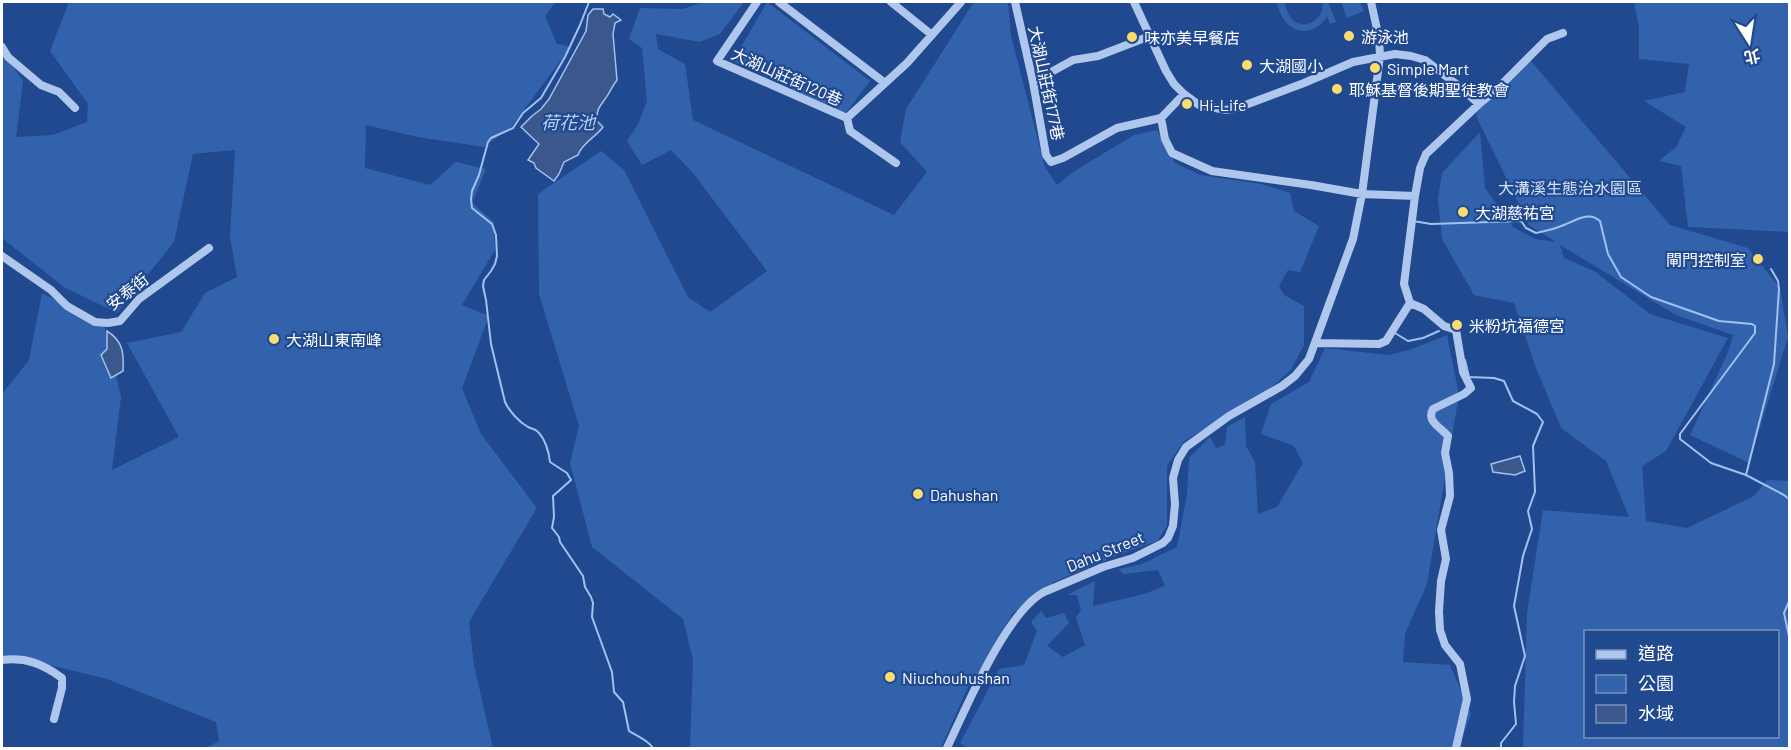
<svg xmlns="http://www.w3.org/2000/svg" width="1791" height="750" font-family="Barlow,'Noto Sans TC',sans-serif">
<rect width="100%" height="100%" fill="#20498f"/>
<path fill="#3362ac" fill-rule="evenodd" d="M69 2H556L545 16 557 44 571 47 511 127 484 147 418 137 366 125 365 168 430 185 456 162 486 169 472 203 494 222 495 250 462 305 489 316 462 388 481 434 537 508 469 622 474 665 493 748H206L219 741 216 722 107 679 12 656 2 658V394L29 360 42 293 104 325 121 397 112 470 179 437 127 343 181 332 205 293 237 277 230 236 235 150 193 154 174 242 117 313 64 287 2 238V50L23 81 16 137 53 135 87 122 88 104 50 51Z
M703 2H744L720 34 700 42 656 34 658 49 685 64 693 120 894 215 927 172 900 142 906 109 974 2H1008L1011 36 1045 167 1057 185 1076 170 1134 135 1157 130 1175 163 1200 175 1261 184 1290 193 1294 211 1319 226 1300 272 1288 270 1279 286 1284 295 1304 306V345L1291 370 1267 391 1184 441 1167 466V526L1157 541 1113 557 1054 582 1013 613 982 667 968 687 941 748H690L693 660 683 619 592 547 570 463 579 426 539 294 538 194 601 151 624 170 688 297 710 312 767 271 693 173 671 150 642 165 627 141 638 124 647 101 642 48 629 39 640 8 683 9Z
M767 2 870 81 845 114 733 61Z
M1276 2H1284C1286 8 1288 15 1293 20 1306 32 1326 17 1322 2H1328L1336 22 1330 24 1327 16C1320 31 1299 37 1287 23 1281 17 1279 9 1276 2Z
M1341 2H1360L1364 11 1347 18Z
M1634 2H1789V232L1688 227 1681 166 1659 161 1676 147 1686 127 1644 101 1685 92 1689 64 1639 59V28Z
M1531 61 1670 225 1748 248 1780 288 1788 337 1749 463 1690 435 1728 352 1733 335 1676 315 1560 245 1564 258 1594 271 1650 314 1728 338 1666 451 1642 466 1646 521 1687 528 1754 496 1767 480 1789 481V748H1523L1527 613 1543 510 1629 517 1606 461 1561 428 1536 368 1514 303 1474 295 1442 239 1438 199 1442 173 1480 132 1485 188 1513 227 1535 239 1556 242 1529 225 1476 116 1479 104ZM1586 632H1778V736H1586Z
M1447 335 1459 395 1427 584 1405 634 1403 662 1450 665 1471 714 1458 748H967L960 743 999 669 1024 665 1037 631 1031 622 1041 611 1046 618 1064 613 1069 623 1047 646 1063 657 1085 645 1076 618 1081 610 1077 595H1067L1095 581 1093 606 1144 594 1165 586 1158 570 1123 574 1119 569 1142 564 1177 547 1187 494 1189 458 1210 437 1216 448 1225 445 1227 427 1245 417 1246 446 1255 462 1258 514 1277 507 1303 463 1294 446 1261 434 1271 404 1309 382 1325 348 1389 355 1412 349Z"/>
<path fill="#3a588b" stroke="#a3c1ee" stroke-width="1.5" d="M593 9H603L604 14 610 17 613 14 621 20 615 23 613 34 617 80C613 85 612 88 609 93 603 104 596 106 597 121L603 127C596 137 582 143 578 155L564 162 559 174 554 181 536 168 534 163 528 160 539 144 521 127 532 116 541 109 549 99 586 31 588 15Z
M107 331C123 341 124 353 123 371L111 378 101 355 107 349Z
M1520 456 1525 471 1515 475 1493 472 1491 464Z"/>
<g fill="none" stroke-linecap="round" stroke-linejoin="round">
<path stroke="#a3c1ee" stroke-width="2" d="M589 2 580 25 565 57 541 98 523 113 513 128 491 138 488 142 479 175 472 191 471 199 472 208 492 224 496 235 497 256 495 264 491 271 484 280 483 286 486 300 491 344 505 402C509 411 519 422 528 427 532 429 533 428 537 431 545 438 549 452 550 462L567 473 571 480 553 496 554 517 552 528 559 537 560 542 583 576 585 587 591 597 593 603 592 617 612 672 614 692 623 702 629 731C637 736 648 740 653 748
M1413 221 1431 224 1521 221 1526 228 1536 233C1545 231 1555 229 1564 225 1576 220 1589 211 1600 221L1608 254 1621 277 1651 297 1719 321 1752 324 1755 326V333L1680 434V439L1711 463 1746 475 1784 495 1790 500
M1395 333 1408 341 1423 338 1439 331
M1465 360 1469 377 1494 378 1504 381 1513 401 1537 414 1543 422 1533 446 1535 492 1528 511 1532 529 1523 556 1514 606 1525 656 1515 686 1514 702 1516 724 1501 743V748
M1746 475 1774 364 1779 289 1778 281 1771 269
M1790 599 1784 613 1790 641"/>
<path stroke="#afc7ed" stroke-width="8" d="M757 2 717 61 847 118 850 131 896 163
M779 2 885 83
M891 2 932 35
M1015 2 1033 82 1046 155 1051 162 1063 158 1117 128 1161 118 1184 94
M1134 2 1166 71 1174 84 1184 94 1199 105 1226 110 1240 107 1304 83 1353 62 1395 54 1411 56 1425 60 1460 87 1479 104
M2 47 8 57 41 85 59 92 75 108
M1033 82 1073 60 1098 56 1150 36
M847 118 907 63 961 2
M1161 118 1165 139 1172 153 1212 171 1311 185 1362 194 1415 196
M2 256 51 290 67 306 95 322 108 323 120 321 139 299 209 248
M1316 343 1379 344 1386 341 1410 303
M2 660C26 657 43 664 62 678V688L54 719
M947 748C966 708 1006 612 1044 592L1103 567 1133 558 1163 543 1168 538 1173 526 1175 504 1173 478 1178 460 1186 447 1229 416 1282 386 1295 376 1309 359 1353 239 1362 194 1380 56 1379 38 1371 2
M1456 748 1467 699 1460 664 1445 645 1440 630 1439 611 1441 581 1446 559 1441 530 1450 496 1449 473 1445 453 1448 436C1440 427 1426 421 1433 409L1464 394 1471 388 1463 372 1456 330 1444 326 1424 309 1410 303 1404 284 1415 196 1420 168 1426 154 1479 104 1494 92 1547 39 1563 33"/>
</g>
<g fill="#fadc70" stroke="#20498f" stroke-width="2">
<circle cx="1349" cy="36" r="6"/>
<circle cx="1132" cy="37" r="6"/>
<circle cx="1247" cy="65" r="6"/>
<circle cx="1375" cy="68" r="6"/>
<circle cx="1337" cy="89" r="6"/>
<circle cx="1187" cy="104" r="6"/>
<circle cx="1463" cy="212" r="6"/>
<circle cx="1758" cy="259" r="6"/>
<circle cx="1457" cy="325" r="6"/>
<circle cx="274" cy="339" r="6"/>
<circle cx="918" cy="494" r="6"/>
<circle cx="890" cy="677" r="6"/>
</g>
<g text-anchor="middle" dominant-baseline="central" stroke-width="4.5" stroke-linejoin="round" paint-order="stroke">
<g font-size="16" fill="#fff" stroke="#20498f" text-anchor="start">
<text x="1361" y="36">游泳池</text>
<text x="1144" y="37">味亦美早餐店</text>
<text x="1259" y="65">大湖國小</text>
<text x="1387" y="68">Simple Mart</text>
<text x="1349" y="89">耶穌基督後期聖徒教會</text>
<text x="1199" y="104">Hi-Life</text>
<text x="1475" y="212">大湖慈祐宮</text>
<text x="1746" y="259" text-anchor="end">閘門控制室</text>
<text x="1469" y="325">米粉坑福德宮</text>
<text x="286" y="339">大湖山東南峰</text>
<text x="930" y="494">Dahushan</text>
<text x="902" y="677">Niuchouhushan</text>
</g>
<g font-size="16" fill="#fff" stroke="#20498f">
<text transform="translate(787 76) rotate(24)">大湖山莊街120巷</text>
<text transform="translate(1047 83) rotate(78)">大湖山莊街177巷</text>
<text transform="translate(127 291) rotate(-38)">安泰街</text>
<text transform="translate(1105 551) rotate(-22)">Dahu Street</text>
</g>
<g font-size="16" fill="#d5e3f9" stroke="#20498f">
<text x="1570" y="187">大溝溪生態治水園區</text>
</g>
<g font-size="18" font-style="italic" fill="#bbd1f4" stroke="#20498f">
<text x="568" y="122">荷花池</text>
</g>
</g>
<rect width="1791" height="750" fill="none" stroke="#ffffff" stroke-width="6"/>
<rect x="1584" y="630" width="195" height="108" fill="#20498f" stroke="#7992bc" stroke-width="1.5"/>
<rect x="1596" y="650" width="30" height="9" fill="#afc7ed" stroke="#7992bc" stroke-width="1.5"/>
<text x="1638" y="660" font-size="18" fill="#ffffff">道路</text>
<rect x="1596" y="675" width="30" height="18" fill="#3362ac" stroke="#7992bc" stroke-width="1.5"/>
<text x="1638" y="690" font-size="18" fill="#ffffff">公園</text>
<rect x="1596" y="705" width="30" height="18" fill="#3a588b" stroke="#7992bc" stroke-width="1.5"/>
<text x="1638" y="720" font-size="18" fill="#ffffff">水域</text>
<g transform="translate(1749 42) rotate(168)" stroke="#20498f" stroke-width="4.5" paint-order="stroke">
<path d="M0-4.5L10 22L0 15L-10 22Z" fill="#ffffff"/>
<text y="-9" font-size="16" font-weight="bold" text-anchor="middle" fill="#ffffff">北</text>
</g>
</svg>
